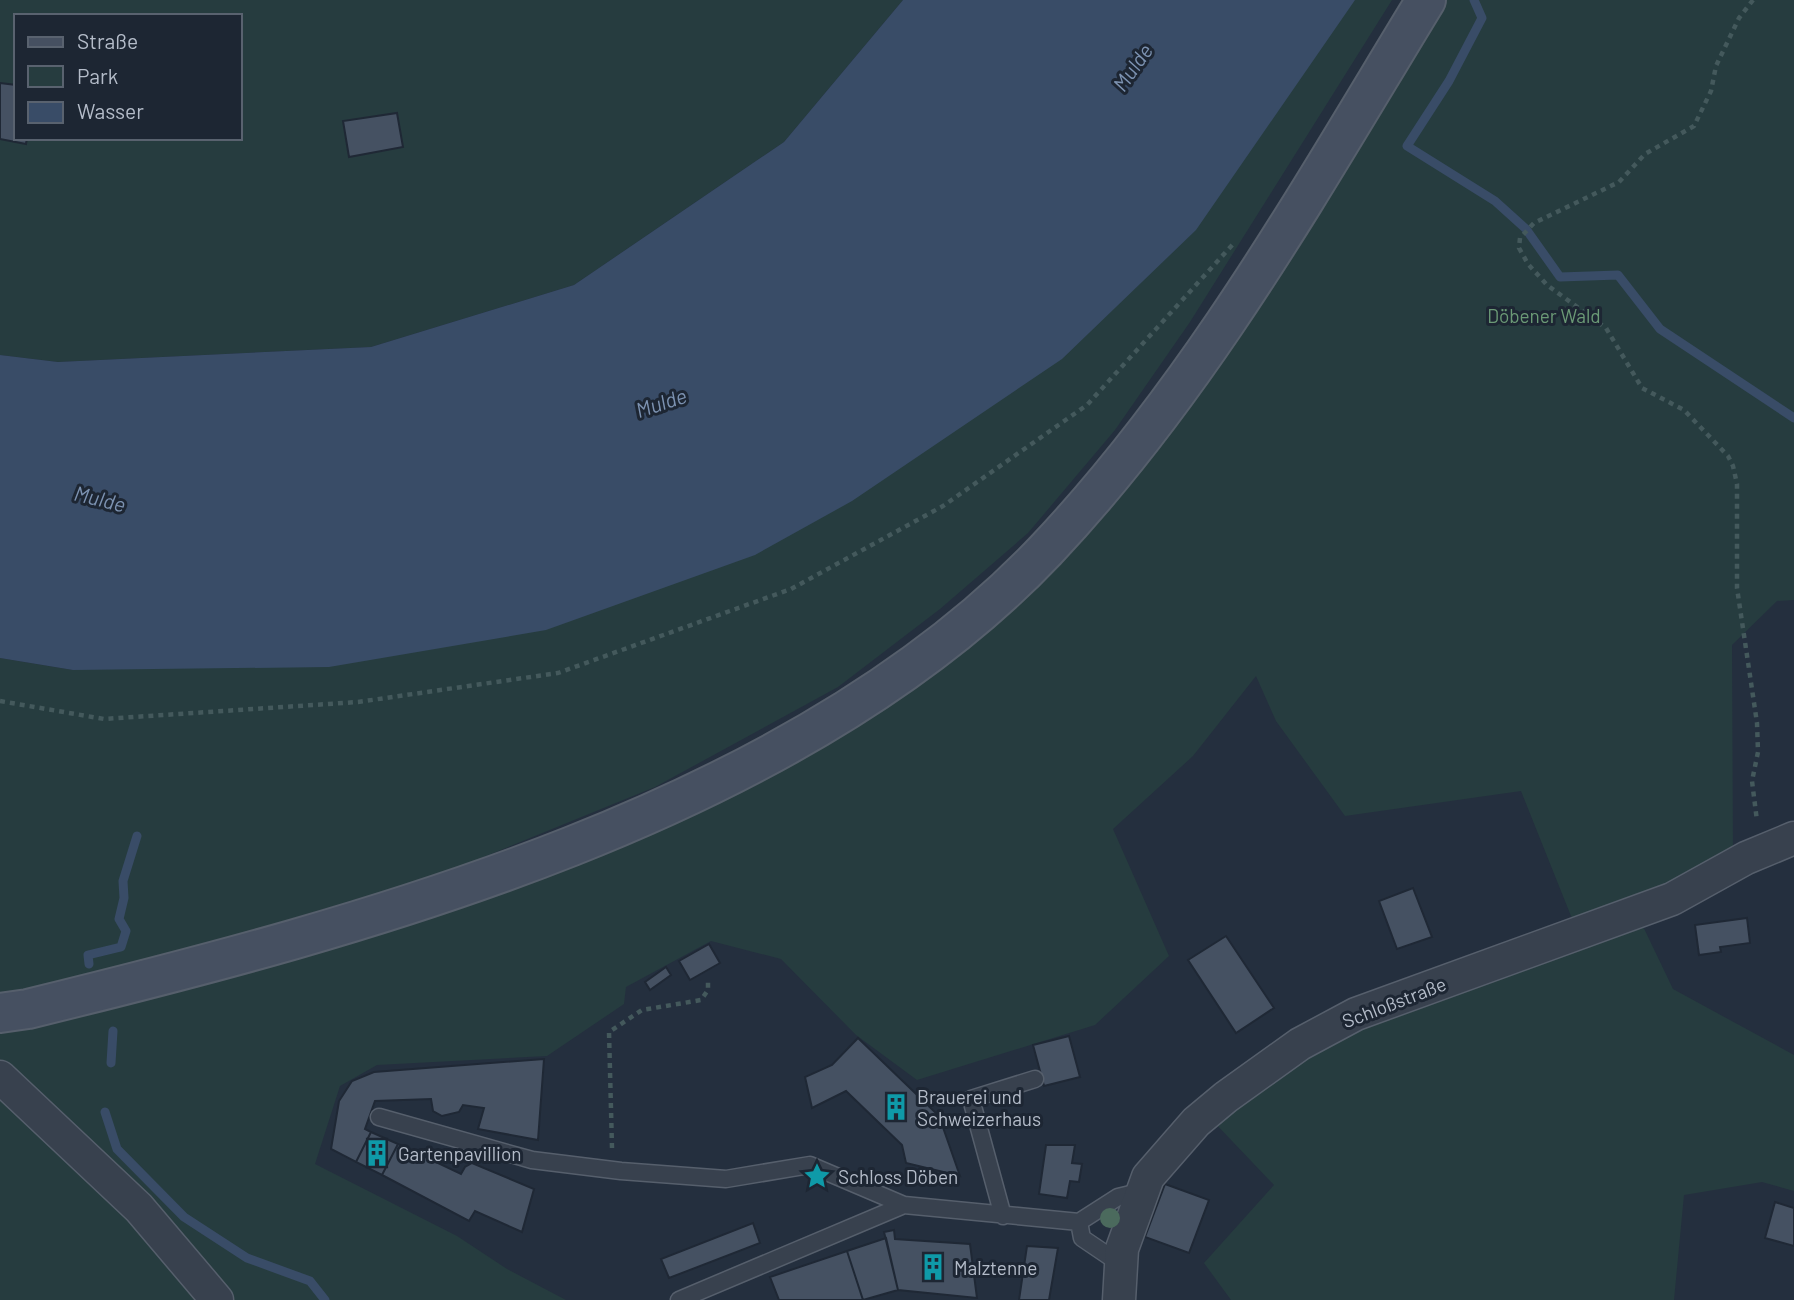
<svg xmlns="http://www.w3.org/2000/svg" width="1794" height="1300" font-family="Barlow,sans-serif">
<rect width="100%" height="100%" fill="#242f3e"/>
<path fill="#263c3f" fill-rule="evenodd" d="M0 0H903L784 142 574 285 371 347 58 362 0 355ZM16 16H240V138H16Z
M1355 0H1392L1190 322 1115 430 1028 533 940 609 838 687 655 787 447 872 184 951 0 999V658L73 670Z
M1445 0H1794V600L1777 601 1732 645 1733 855 1639 918 1673 989 1794 1055V1191L1762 1182 1684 1195 1674 1300H1231L1204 1263 1274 1185 1213 1121 1296 1059 1575 926 1521 791 1345 816 1276 721 1256 676 1193 756 1113 829 1169 956 1095 1025 917 1080 856 1035 781 959 711 941 626 987 624 1004 547 1056 377 1065 340 1086 315 1164 457 1236 507 1269 566 1300H0V1029L251 965 932 673C975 639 1017 605 1056 566 1218 403 1327 194 1445 0Z"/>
<path fill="#394c67" d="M903 0H1355L1196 230 1062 359 852 501 755 555 546 630 329 667 73 670 0 658V355L58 362 371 347 574 285 784 142Z"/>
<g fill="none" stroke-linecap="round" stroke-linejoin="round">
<path stroke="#394c67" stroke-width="9" d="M1474 0 1482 18 1449 81 1407 146 1495 201 1526 229 1560 277 1618 275 1660 329 1794 418
M89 964 88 955 121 947 126 931 119 919 124 898 123 881 137 836
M111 1063 113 1031
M105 1112 117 1149 184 1217 247 1258 310 1281 325 1300"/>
</g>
<path fill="#455162" stroke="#1f2835" stroke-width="2" d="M0 83 16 85V138H27L26 144 0 139Z
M397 113 403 147 349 157 343 121Z
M1413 888 1432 937 1397 949 1379 901Z
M1747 918 1750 943 1720 947 1721 952 1699 955 1695 925Z
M1226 936 1274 1008 1236 1033 1188 960Z
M709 944 720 963 690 980 679 961Z
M666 967 671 975 650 990 645 982Z
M1069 1036 1080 1077 1044 1086 1033 1045Z
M858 1038 939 1116 960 1176 906 1163 902 1145 846 1091 812 1108 805 1077 832 1065Z
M544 1059 538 1140 478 1129 484 1108 463 1105 459 1112 442 1116 433 1111 431 1099 375 1101 365 1129 371 1132 356 1162 331 1149 339 1101 352 1081 374 1072Z
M371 1132 398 1144 382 1175 356 1162Z
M398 1144 461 1174 465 1167 472 1163 534 1189 522 1232 475 1211 469 1221 382 1175Z
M1046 1145H1075L1072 1163 1082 1164 1079 1182 1070 1181 1067 1198 1039 1194Z
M1165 1184 1209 1200 1189 1253 1145 1237Z
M1775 1202 1794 1208V1246L1765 1238Z
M753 1223 760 1243 669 1278 661 1259Z
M894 1230 895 1239 970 1244 977 1298 898 1290 884 1232Z
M886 1238 898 1290 863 1300 847 1251Z
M1027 1246 1058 1248 1049 1300H1019Z
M847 1251 863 1300H779L770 1277Z"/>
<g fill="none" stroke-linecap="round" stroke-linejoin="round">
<defs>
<path id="lane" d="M379 1117 532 1160 621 1171 726 1179 810 1165 904 1205
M1003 1216 971 1099 1035 1079
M1122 1265 1082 1238 1079 1222 1118 1197 1143 1191
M679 1300 904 1205 1079 1222"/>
<path id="street" d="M0 1077 139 1208 217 1300
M1119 1300 1122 1249 1148 1177 1196 1122 1226 1097 1300 1044 1356 1014 1672 899 1746 858 1794 838"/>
<path id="secondary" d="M0 1013 28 1009C367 926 799 811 1046 550 1200 387 1310 190 1426 0"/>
</defs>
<use href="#lane" stroke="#565f6c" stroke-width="19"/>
<use href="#street" stroke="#565f6c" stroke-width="35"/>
<use href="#secondary" stroke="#565f6c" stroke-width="42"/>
<path stroke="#44595c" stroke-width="4.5" stroke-dasharray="5 5" stroke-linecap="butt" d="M1753 0 1739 18 1716 66 1711 91 1694 126 1645 154 1619 182 1534 223 1520 238 1519 248 1528 264 1547 285 1606 328 1642 388 1684 410 1728 456 1733 466 1737 484V588L1757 723 1758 752 1752 781 1757 821
M0 701 104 719 358 702 558 673 791 589 943 506 1087 405 1234 243
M612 1148 609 1032 642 1010 701 1000 708 990V978"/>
<use href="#lane" stroke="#38414e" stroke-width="16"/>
<use href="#street" stroke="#38414e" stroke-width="32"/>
<use href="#secondary" stroke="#465061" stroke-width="38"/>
</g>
<circle fill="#4b6a5d" cx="1110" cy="1218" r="10"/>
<defs>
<symbol id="building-bare" viewBox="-9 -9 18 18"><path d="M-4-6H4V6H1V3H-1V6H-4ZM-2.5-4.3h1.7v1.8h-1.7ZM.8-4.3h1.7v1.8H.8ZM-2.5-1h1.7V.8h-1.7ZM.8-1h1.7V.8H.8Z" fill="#0f9aa8" stroke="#1d2633" stroke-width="2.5" paint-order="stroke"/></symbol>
<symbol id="sight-bare" viewBox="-9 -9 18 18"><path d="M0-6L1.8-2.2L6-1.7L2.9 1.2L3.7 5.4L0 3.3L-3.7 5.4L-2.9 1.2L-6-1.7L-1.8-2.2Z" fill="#0f9aa8" stroke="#1d2633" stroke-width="2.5" paint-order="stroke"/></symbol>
</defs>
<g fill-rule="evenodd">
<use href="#building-bare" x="877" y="1088" width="38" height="38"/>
<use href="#building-bare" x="358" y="1134" width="38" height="38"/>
<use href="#sight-bare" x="798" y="1157" width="38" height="38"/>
<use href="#building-bare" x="914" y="1248" width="38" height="38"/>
</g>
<g text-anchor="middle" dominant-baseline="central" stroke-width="6" stroke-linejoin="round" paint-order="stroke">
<g font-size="19" fill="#6b9a76" stroke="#1d2633">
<text x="1544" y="315">Döbener Wald</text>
</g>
<g font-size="19" fill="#b4bcc9" stroke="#1d2633">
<text transform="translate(1394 1002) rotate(-21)">Schloßstraße</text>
</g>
<g font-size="19" fill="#b4bcc9" stroke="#1d2633" text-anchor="start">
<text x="917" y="1096">Brauerei und<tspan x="917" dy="22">Schweizerhaus</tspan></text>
<text x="398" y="1153">Gartenpavillion</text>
<text x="838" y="1176">Schloss Döben</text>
<text x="954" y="1267">Malztenne</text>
</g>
<g font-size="21" font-style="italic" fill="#7c92b1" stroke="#1d2633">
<text transform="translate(1132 67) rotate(-55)">Mulde</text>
<text transform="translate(661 402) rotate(-18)">Mulde</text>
<text transform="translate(100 498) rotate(14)">Mulde</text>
</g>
</g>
<rect x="14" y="14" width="228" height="126" fill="#1d2633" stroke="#59626f" stroke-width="2"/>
<rect x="28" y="37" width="35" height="10" fill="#465061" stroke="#59626f" stroke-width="2"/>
<text x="77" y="49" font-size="21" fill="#b4bcc9">Straße</text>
<rect x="28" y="66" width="35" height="21" fill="#263c3f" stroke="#59626f" stroke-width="2"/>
<text x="77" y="84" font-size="21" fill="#b4bcc9">Park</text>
<rect x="28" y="102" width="35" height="21" fill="#394c67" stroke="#59626f" stroke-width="2"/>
<text x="77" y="119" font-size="21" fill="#b4bcc9">Wasser</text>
</svg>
